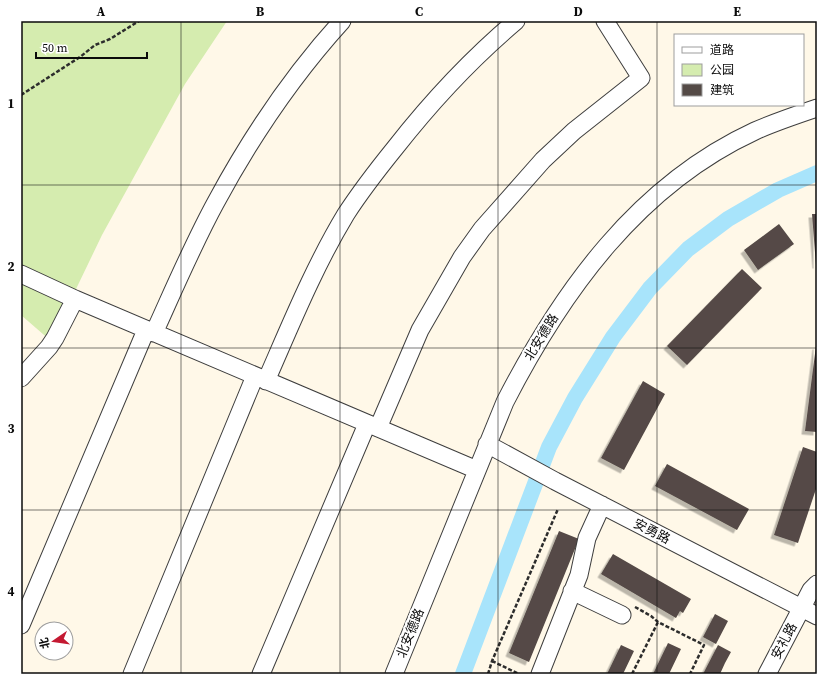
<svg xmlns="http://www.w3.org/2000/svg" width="838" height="695" font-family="'Source Serif 4','Noto Sans SC',serif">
<defs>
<filter id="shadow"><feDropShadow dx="-3.5" dy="3.5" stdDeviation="0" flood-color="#0004"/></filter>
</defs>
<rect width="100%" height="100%" fill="#fff8e8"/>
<path fill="#d5ecaf" d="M21 21H227L185 84 102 235 51 341 21 315Z"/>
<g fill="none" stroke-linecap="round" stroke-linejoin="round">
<path stroke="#a8e4fb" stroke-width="16" d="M463 674 549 447 575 398 613 337 650 288 688 249 728 219 778 190 817 173"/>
</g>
<path fill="#544a46" filter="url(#shadow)" d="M812 214H817V265H816Z
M779 224 794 244 758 270 744 250Z
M742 269 762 288 687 365 667 346Z
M816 346H817V432L805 431Z
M643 381 665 394 624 470 601 458Z
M803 447 817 452V486L798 543 774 535Z
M667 464 749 509 737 530 655 486Z
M559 531 579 539 529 662 509 653Z
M613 554 691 599 683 613 680 611 676 618 601 574Z
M715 614 728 621 716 644 703 637Z
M668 643 681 649 669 674H653Z
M621 645 634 651 623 674H607Z
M718 645 731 652 725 663 720 674H703Z"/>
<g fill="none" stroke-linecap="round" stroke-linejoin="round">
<defs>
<path id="minor" d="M21 274 75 299
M154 333C174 289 193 244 216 202 251 137 293 75 342 21
M21 378 49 347 55 338 75 299 477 470
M266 381C291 324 314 267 346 214 361 191 378 169 395 148 431 102 471 59 516 21
M378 428 420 330 462 257 482 229 543 160 574 131 641 78 605 21
M487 444 555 481 817 616
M572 591 622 615
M21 625 146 330
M132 674 255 376
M261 674 367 424
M394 674 505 402C562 291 638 185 755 131 775 122 796 115 817 108
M540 674 579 575 587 538 602 505
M767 674 811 590 817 584"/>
</defs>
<use href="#minor" stroke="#3e3e3e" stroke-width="19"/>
<path stroke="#2d2d2d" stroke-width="2.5" stroke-dasharray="4 2" stroke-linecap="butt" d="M21 95 80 57 95 45 110 39 139 21
M635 607 651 616 658 622 704 645 690 674
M492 661 519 674
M488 674 492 661 558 509
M632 674 658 622"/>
<use href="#minor" stroke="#fff" stroke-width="17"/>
</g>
<path fill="none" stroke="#0b0b0b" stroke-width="1" stroke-opacity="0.55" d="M181 21V674M340 21V674M498 21V674M657 21V674M21 185H817M21 348H817M21 510H817"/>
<g text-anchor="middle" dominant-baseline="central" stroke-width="4" stroke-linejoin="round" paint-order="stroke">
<g font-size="13" fill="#0b0b0b" stroke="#fff">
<text transform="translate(541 337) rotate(-58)">北安德路</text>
<text transform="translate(652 531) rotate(27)">安勇路</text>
<text transform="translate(410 633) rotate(-68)">北安德路</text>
<text transform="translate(784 641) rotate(-62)">安礼路</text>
</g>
</g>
<rect width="838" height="695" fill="none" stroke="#ffffff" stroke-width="44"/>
<rect x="674" y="34" width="130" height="72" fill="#ffffff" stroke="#9d9d9d"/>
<rect x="682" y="47" width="20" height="6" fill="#ffffff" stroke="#9d9d9d"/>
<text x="710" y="54" font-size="12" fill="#0b0b0b">道路</text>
<rect x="682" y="64" width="20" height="12" fill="#d5ecaf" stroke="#9d9d9d"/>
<text x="710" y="74" font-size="12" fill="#0b0b0b">公园</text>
<rect x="682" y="84" width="20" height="12" fill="#544a46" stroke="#9d9d9d"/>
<text x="710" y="94" font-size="12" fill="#0b0b0b">建筑</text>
<g transform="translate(54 641) rotate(257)"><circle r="19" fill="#ffffff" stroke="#9d9d9d"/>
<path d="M0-3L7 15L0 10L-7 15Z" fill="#c41932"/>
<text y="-6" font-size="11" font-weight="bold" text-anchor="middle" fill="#0b0b0b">北</text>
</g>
<path d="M36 52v6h111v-6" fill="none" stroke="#0b0b0b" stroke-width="2"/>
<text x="42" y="52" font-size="12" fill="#0b0b0b" stroke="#ffffff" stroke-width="3" paint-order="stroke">50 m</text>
<rect x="22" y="22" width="794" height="651" fill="none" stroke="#0b0b0b" stroke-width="1.5"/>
<g font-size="13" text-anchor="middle" font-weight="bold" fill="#0b0b0b">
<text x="101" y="16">A</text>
<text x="260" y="16">B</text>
<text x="419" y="16">C</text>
<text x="578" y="16">D</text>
<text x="737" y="16">E</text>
<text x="11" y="108">1</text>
<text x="11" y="271">2</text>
<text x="11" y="433">3</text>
<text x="11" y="596">4</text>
</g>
</svg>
